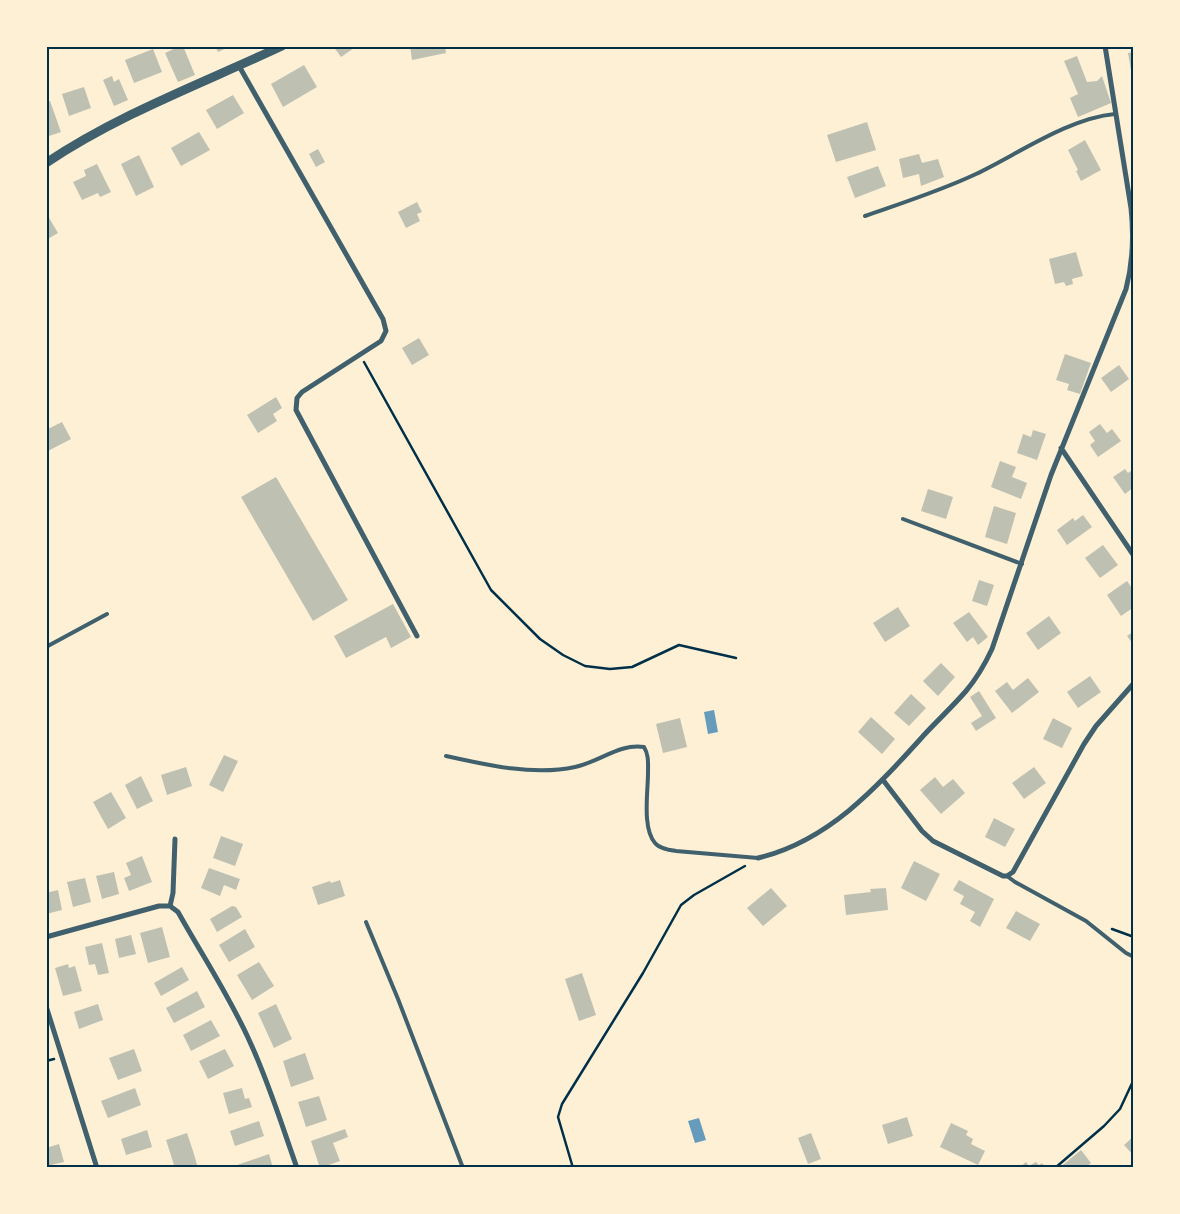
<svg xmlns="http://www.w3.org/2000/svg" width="1180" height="1214" font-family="Arial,sans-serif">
<rect width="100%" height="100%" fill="#fdf0d5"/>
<path fill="#669bbc" d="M714 710 718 732 708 734 704 712Z
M699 1118 706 1140 695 1143 688 1121Z"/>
<path fill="#bec0b2" d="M180 46H183L195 75 178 82 165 53Z
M215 46H231L218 52Z
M333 46H357L341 57Z
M410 46H445L446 53 412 60Z
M153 49 162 72 134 83 125 60Z
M1134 52V76H1132L1128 53Z
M1077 56 1087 82 1097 81 1102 76 1111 103 1078 117 1070 98 1078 94 1064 61Z
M304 65 317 87 283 107 271 84Z
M112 76 114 82 119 79 128 100 114 106 103 80Z
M84 87 91 108 69 116 62 94Z
M233 95 244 113 217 129 206 110Z
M50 101 61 132 46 137V102Z
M867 122 876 150 836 162 827 135Z
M199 132 210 150 181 166 171 148Z
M1085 140 1101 170 1081 181 1076 171 1078 170 1068 150Z
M318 149 325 162 316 167 309 154Z
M919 154 922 163 938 159 944 177 921 186 919 174 903 178 899 159Z
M139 155 154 187 136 196 121 164Z
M97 164 111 192 100 197 98 193 82 200 73 182 86 176 84 170Z
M878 166 886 186 855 198 847 177Z
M417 202 422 212 417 214 420 221 406 228 398 212Z
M48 216 58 233 46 240V217Z
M1076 252 1083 276 1072 279 1073 284 1066 286 1064 282 1055 284 1049 259Z
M419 338 429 355 412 365 402 348Z
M1065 354 1091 363 1080 394 1067 390 1069 384 1056 380Z
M1119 365 1129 379 1111 392 1101 378Z
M276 397 282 408 273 414 277 421 258 433 247 415Z
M62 422 71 439 46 452V430Z
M1100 424 1107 433 1112 429 1121 441 1098 457 1090 445 1095 441 1089 432Z
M1033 430 1046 434 1037 460 1017 453 1023 434 1031 437Z
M1000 461 1016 467 1012 477 1027 483 1021 499 991 487Z
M1125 469 1128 473 1134 469V487L1125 494 1113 477Z
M276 477 348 600 313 621 241 497Z
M928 489 953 497 946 519 921 511Z
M994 506 1016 513 1007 544 985 537Z
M1083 515 1092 527 1067 545 1057 530 1073 518 1075 521Z
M1103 545 1118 565 1100 578 1085 558Z
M979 580 994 585 987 606 972 601Z
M1127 581 1134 591V607L1121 616 1107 595Z
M393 604 411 637 391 648 386 637 346 658 334 636Z
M898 607 910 626 885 642 873 623Z
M969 612 988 637 978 645 973 637 967 642 953 623Z
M1049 616 1061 633 1038 650 1026 633Z
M1134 631V645L1127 636Z
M941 663 955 677 938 696 923 681Z
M1090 676 1101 692 1078 708 1067 692Z
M1028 678 1039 692 1012 713 995 691 1007 682 1013 690Z
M979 691 996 718 976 731 971 723 982 716 970 697Z
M911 694 926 708 909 726 894 713Z
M871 717 895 739 882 754 858 732Z
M680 718 687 747 663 753 656 724Z
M1053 718 1072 728 1062 748 1043 739Z
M224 755 238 761 223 792 209 785Z
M186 767 192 786 167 795 161 775Z
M1034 767 1046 783 1024 799 1012 783Z
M141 776 153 801 137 809 125 785Z
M935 777 943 787 953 779 965 793 941 814 920 790Z
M111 792 126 818 108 829 93 802Z
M994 818 1015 829 1005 847 985 837Z
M221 836 243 844 235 866 213 858Z
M142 856 152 882 129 891 124 878 131 875 126 863Z
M914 861 940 874 926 901 901 888Z
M209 868 240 879 236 890 224 885 220 896 201 888Z
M114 872 119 894 102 899 96 876Z
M85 878 91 902 73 907 67 882Z
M340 880 345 896 318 905 312 887 330 881 331 883Z
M959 880 994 899 980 927 970 921 975 912 960 904 964 896 953 890Z
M771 888 787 906 763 926 747 908Z
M886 888 888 910 846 915 844 895 871 892 870 889Z
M58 890 62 910 46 914V893Z
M232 906 236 907 242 917 217 932 210 919Z
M1016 911 1040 924 1030 941 1006 928Z
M162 927 170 957 148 963 140 933Z
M245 929 255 947 229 962 219 945Z
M131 935 136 954 119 958 115 939Z
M102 943 109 973 98 975 95 964 89 965 85 947Z
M259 962 274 986 252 1000 237 975Z
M68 964 69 968 75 966 82 991 63 996 55 968Z
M182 967 189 980 161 996 154 983Z
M582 973 596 1015 579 1021 565 979Z
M197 991 205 1007 174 1023 166 1008Z
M98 1004 103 1020 79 1029 74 1012Z
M276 1004 292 1039 274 1048 258 1013Z
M211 1020 220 1036 191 1051 183 1035Z
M134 1049 142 1071 118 1080 109 1058Z
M225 1049 234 1066 208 1079 199 1061Z
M305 1053 314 1079 291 1087 283 1061Z
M135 1088 141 1105 108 1118 101 1101Z
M242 1088 245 1099 249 1098 252 1107 229 1114 223 1093Z
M319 1096 327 1120 306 1127 298 1102Z
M907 1117 913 1136 888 1144 882 1125Z
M259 1121 264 1136 235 1146 230 1131Z
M951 1123 968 1131 966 1135 973 1139 971 1144 985 1151 978 1165 940 1147Z
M345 1129 348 1137 333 1143 340 1161 320 1168 311 1141Z
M147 1130 152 1147 126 1155 121 1139Z
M187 1133 193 1151 198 1168H175L166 1140Z
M811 1133 821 1159 808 1164 798 1138Z
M1134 1136V1156L1124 1145Z
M59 1144 64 1162 46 1166V1148Z
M1081 1150 1091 1163 1085 1168H1059Z
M269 1154 273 1168H238L237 1165Z
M1026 1162 1029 1166 1036 1162 1039 1165 1042 1163 1046 1168H1019Z"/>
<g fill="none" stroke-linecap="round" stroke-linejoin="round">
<path stroke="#003049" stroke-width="2.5" d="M364 362 491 590 540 639 563 655 585 666 610 669 632 667 679 645 736 658
M1112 929 1134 937
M46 1061 54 1059
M573 1168 558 1117 562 1104 643 973 681 905 694 895 745 866
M1055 1168 1104 1126 1120 1109 1134 1079"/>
<path stroke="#3f606c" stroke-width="4" d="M865 216C902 203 940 191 976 174 1018 154 1069 118 1115 114
M903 519 1022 564
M46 647 107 614
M446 756C486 765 534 776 575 767 599 762 620 743 644 747 649 755 648 764 648 773 648 792 642 828 655 843 660 849 669 850 676 851L758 858
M1007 876 1015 882 1086 921 1126 953 1134 957
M366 922 398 999 463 1168"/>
<path stroke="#3f606c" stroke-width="5" d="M239 66 383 319 386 331 381 341 302 392 297 398 296 410 417 636
M1061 448 1134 556
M883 780 922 831 933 841 1003 876H1007L1013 872 1084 744 1096 726 1134 683
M758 858C829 841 877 787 924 735 938 720 953 706 966 691 977 678 985 664 992 649L1051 475 1126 289C1133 262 1134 236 1131 208L1105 46
M170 906 173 893 175 839
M46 937 159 906H170L178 912C202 955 230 997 250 1042 269 1083 282 1126 297 1168
M46 1006 97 1168"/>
<path stroke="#3f606c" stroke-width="9" d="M46 163C119 114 203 83 282 46"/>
</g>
<rect width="1180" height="1214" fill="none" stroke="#fdf0d5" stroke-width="95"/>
<rect x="48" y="48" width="1084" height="1118" fill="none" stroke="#003049" stroke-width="2"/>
</svg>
